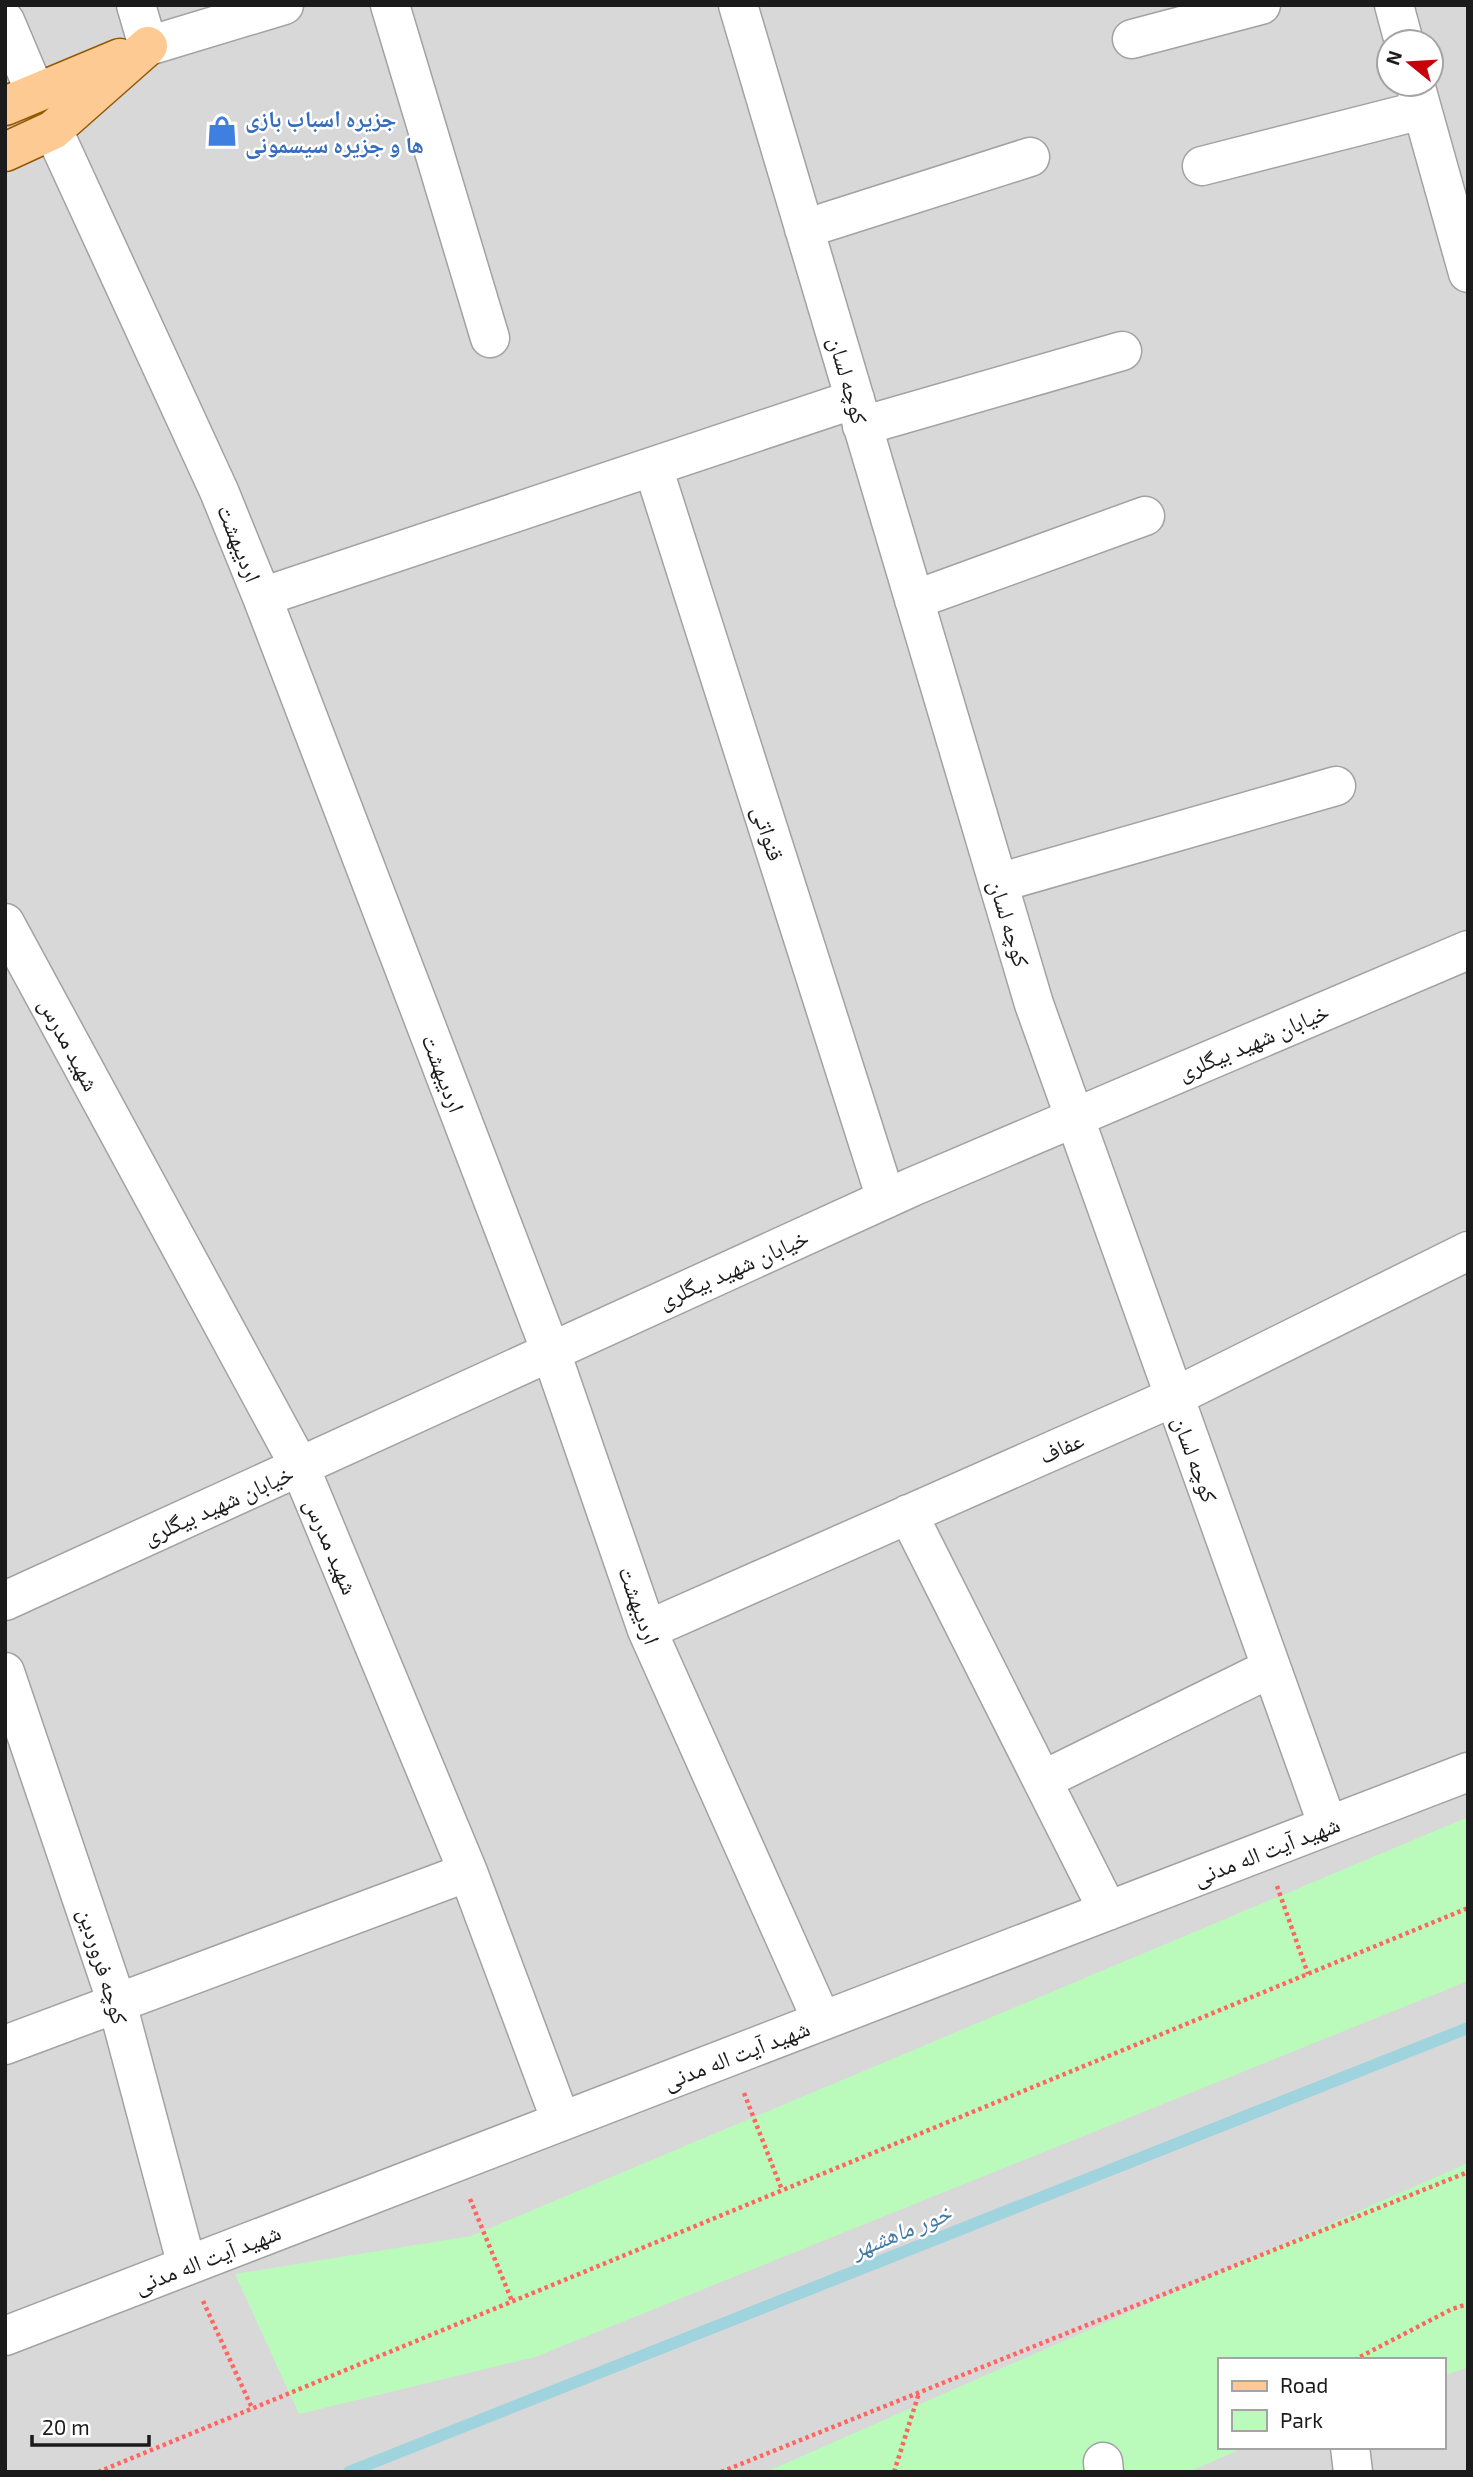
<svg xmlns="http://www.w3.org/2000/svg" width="1473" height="2477" font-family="'Exo 2','Noto Naskh Arabic',sans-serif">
<rect width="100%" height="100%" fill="#ede8e0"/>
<path fill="#d9d8d8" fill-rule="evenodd" d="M5 5H1468V2472H5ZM1389 42H1431V84H1389ZM1219 2360H1443V2447H1219Z"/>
<path fill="#bafbbb" d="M1468 1817V1981L535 2357 299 2414 235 2274 471 2236Z
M1468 2163V2367L1443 2376V2360H1219V2447H1246L1188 2472H766Z"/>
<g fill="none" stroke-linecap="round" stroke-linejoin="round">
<path stroke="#9fd3dd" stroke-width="12" d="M349 2472 1468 2028"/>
<defs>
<path id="minor" d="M136 5 148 46 284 5
M390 5 490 338
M738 5 1034 1004 1328 1826
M1394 5 1404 42
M5 21 35 92
M1132 39 1261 5
M1415 84 1468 273
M53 130 219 491 262 597 551 1352 647 1630 822 2021
M1202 166 1422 110
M804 229 1030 157
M862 426 1122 351
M653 467 886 1199
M262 597 855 399
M914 600 1145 516
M998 883 1336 786
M5 923 300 1467 468 1872 561 2121
M908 1514 1108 1911
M5 1601 912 1187 1468 950
M647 1630 1174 1397 1468 1251
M5 1672 117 2003 187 2266
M1043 1780 1271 1668
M5 2045 468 1872
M5 2336 1468 1772
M1350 2447 1353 2472
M1103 2462 1104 2472"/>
<path id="major" d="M5 106 120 58
M5 152 53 130 148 46"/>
</defs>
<use href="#minor" stroke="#a2a2a2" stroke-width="41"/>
<use href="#major" stroke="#935900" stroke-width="41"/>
<path stroke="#fe6761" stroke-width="4.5" stroke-dasharray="3.5 3.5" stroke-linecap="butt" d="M1277 1886 1308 1974
M744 2093 782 2190
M470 2199 512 2301
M203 2301 252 2408
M1354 2360 1452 2309 1468 2304
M98 2472 1468 1908
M721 2472 1468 2172
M894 2472 919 2393"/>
<use href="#minor" stroke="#fff" stroke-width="38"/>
<use href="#major" stroke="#feca94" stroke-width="38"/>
</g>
<defs>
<symbol id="shop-bare" viewBox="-9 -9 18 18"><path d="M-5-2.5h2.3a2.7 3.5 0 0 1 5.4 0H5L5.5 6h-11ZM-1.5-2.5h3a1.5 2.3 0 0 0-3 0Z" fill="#3f7fe0" stroke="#fff" stroke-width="2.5" paint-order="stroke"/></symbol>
</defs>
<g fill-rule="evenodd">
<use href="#shop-bare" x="200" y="109" width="44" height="44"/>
</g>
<g text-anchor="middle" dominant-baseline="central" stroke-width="5" stroke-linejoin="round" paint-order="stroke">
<g font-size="23" font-weight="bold" fill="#366cbe" stroke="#fff" text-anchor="start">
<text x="245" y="118">جزیره اسباب بازی<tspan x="245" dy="26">ها و جزیره سیسمونی</tspan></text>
</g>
<g font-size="23" fill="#1b1b1b" stroke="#fff">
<text transform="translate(849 380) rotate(74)">کوچه لسان</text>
<text transform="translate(240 543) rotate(68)">اردیبهشت</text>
<text transform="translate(769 833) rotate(72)">قنواتی</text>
<text transform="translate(1010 923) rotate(73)">کوچه لسان</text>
<text transform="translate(1253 1041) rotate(-23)">خیابان شهید بیگلری</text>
<text transform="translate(70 1044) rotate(62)">شهید مدرس</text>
<text transform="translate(444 1073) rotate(69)">اردیبهشت</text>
<text transform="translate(733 1268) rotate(-24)">خیابان شهید بیگلری</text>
<text transform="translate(1061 1447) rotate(-24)">عفاف</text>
<text transform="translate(1196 1459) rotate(70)">کوچه لسان</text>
<text transform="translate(218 1504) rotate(-24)">خیابان شهید بیگلری</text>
<text transform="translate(332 1546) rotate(67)">شهید مدرس</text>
<text transform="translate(640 1605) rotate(70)">اردیبهشت</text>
<text transform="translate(1266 1850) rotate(-21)">شهید آیت اله مدنی</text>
<text transform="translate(104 1966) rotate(73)">کوچه فروردین</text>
<text transform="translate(736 2054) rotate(-21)">شهید آیت اله مدنی</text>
<text transform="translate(207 2258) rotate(-21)">شهید آیت اله مدنی</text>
</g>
<g font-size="24" font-style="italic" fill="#437aa5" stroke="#fff">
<text transform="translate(901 2230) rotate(-22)">خور ماهشهر</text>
</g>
</g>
<rect width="1473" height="2477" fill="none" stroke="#1b1b1b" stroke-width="14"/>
<rect x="1218" y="2358" width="228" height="91" fill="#ffffff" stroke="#a4a4a4" stroke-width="2"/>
<rect x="1232" y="2381" width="35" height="10" fill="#feca94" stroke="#a4a4a4" stroke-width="2"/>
<text x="1280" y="2393" font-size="21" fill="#1b1b1b">Road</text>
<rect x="1232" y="2410" width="35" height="21" fill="#bafbbb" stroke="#a4a4a4" stroke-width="2"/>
<text x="1280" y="2428" font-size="21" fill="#1b1b1b">Park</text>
<g transform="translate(1410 63) rotate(288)"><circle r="33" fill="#ffffff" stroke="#a4a4a4" stroke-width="2"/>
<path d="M0-5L12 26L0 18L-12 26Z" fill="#c7000c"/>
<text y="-10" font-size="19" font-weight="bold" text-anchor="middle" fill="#1b1b1b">N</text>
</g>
<path d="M32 2435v10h117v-10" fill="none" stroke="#1b1b1b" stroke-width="3.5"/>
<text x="42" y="2435" font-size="21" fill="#1b1b1b" stroke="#ffffff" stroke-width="5" paint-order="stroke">20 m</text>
</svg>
